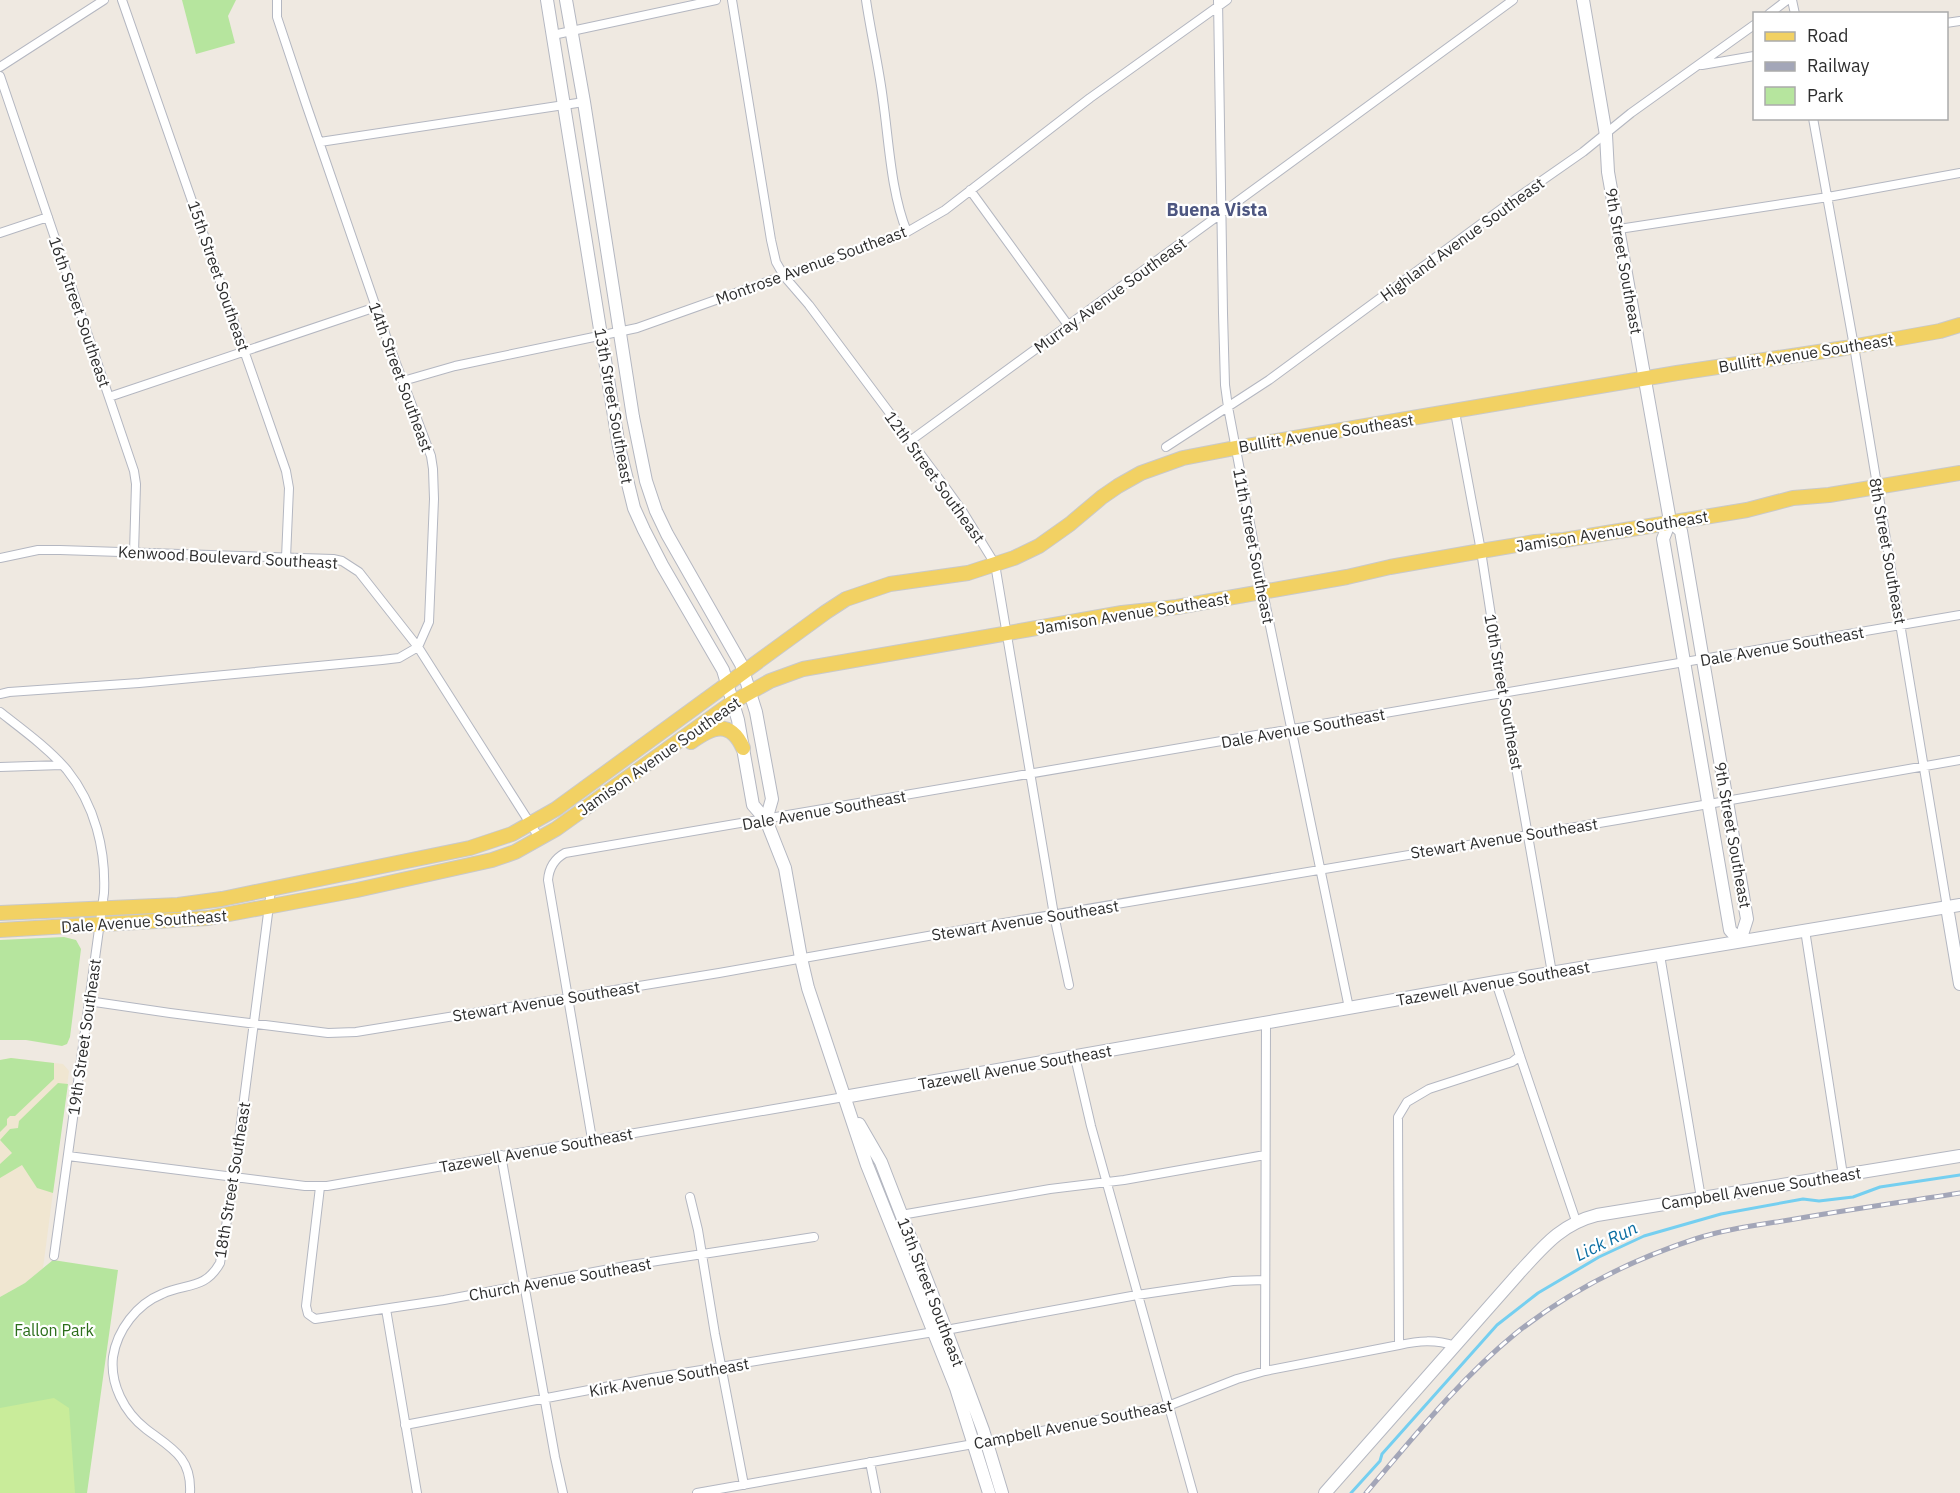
<svg xmlns="http://www.w3.org/2000/svg" width="1960" height="1493" font-family="'IBM Plex Sans',sans-serif">
<rect width="100%" height="100%" fill="#efe9e1"/>
<path fill="#f0e6d1" d="M11 1058 63 1064 69 1071 43 1268 25 1283 0 1297V1060Z"/>
<path fill="#b6e59e" d="M182 0H236L228 16 235 43 196 54Z
M64 937 76 940 81 949 70 1037 67 1044 62 1046 26 1040H0V940Z
M11 1058 54 1063V1079L15 1116H10L7 1119V1125L0 1132V1060Z
M58 1083 68 1084 53 1193 37 1188 22 1165 0 1178V1164L12 1153 0 1140 10 1129 18 1128 19 1121Z
M53 1260 118 1270 87 1493H0V1297L25 1283Z"/>
<path fill="#c9ec9a" d="M54 1398 69 1408 75 1493H0V1408Z"/>
<g fill="none" stroke-linecap="round" stroke-linejoin="round">
<path stroke="#75cff0" stroke-width="3" d="M1351 1493 1380 1461 1382 1454 1497 1325 1538 1293 1599 1257 1644 1236 1721 1214 1803 1199 1819 1201 1853 1197 1880 1187 1960 1175"/>
<defs>
<path id="street" d="M122 0 286 471 289 488 286 558
M732 0 771 240 776 262 784 276 809 305 945 487 963 512 995 564 1054 915 1069 985
M866 0C871 34 879 67 883 100 889 142 891 193 907 232
M1218 0 1223 313 1225 385 1228 407 1263 592 1349 1008
M1792 0 1795 14
M1769 14 1787 0
M1946 23 1960 21
M553 35 716 0
M1702 65 1754 56
M0 67 104 0
M0 76 134 471 136 484 134 553
M1813 118 1855 352 1947 907
M320 142 584 102
M970 190 1068 325
M1619 229 1828 197 1960 173
M0 233 48 217
M403 381 455 366 637 328 907 232 945 210 1090 98 1227 0
M109 397 376 307
M1455 412 1481 551 1503 693 1552 973
M910 441 1513 0
M1166 447 1269 380 1504 207 1583 152 1631 113 1754 25
M0 558 38 550H60L333 559 342 561 359 572 418 647 540 839
M0 694 9 692 139 683 382 660 399 658 418 647 429 622 434 499 433 469 431 456 388 342 306 104 277 17V0
M0 712C23 730 48 748 67 770 95 805 106 850 104 893L54 1256
M0 767 62 765
M1805 930 1843 1175
M1660 955 1701 1198
M1496 982 1520 1056 1576 1221
M88 1001 170 1013 328 1033 356 1032 719 973 962 930 1623 819 1960 760
M1075 1057 1091 1126 1193 1493
M592 1139 548 880C549 868 554 859 565 853L1960 615
M501 1155 555 1457 563 1493
M68 1156 305 1186H327L844 1097
M320 1187 306 1306 308 1314 315 1319 444 1300 631 1265 814 1237
M690 1197 698 1230 715 1334 744 1485
M901 1215 1050 1189 1124 1180 1265 1155
M386 1309 417 1493
M946 1330 1137 1295 1233 1281 1265 1280
M1399 1345 1398 1117 1407 1102 1429 1089 1512 1062 1520 1056
M1265 1371 1266 1022
M405 1425 652 1378 934 1332
M870 1462 876 1493
M190 1493C192 1457 171 1448 146 1429 124 1412 110 1384 113 1357 117 1330 137 1304 162 1294 186 1283 205 1290 220 1263L234 1177 271 890
M697 1493 996 1440 1168 1406 1237 1379 1265 1371 1399 1345C1418 1341 1435 1339 1455 1346"/>
<path id="secondary" d="M547 0 619 447 634 508 644 530 662 565 723 670 738 720 753 805 766 820 785 868 801 958 808 988 867 1165 956 1388 989 1493
M566 0 584 102 633 417 646 481 656 511 667 534 741 664 756 712 772 799 766 820
M1583 0 1606 135 1608 172 1670 521 1663 539 1730 930 1740 941 1747 919 1681 531 1670 521
M1947 907 1960 984
M844 1097 1496 982 1960 905
M859 1124 881 1162 941 1317 983 1430 1002 1493
M1325 1493 1519 1273C1543 1247 1561 1224 1597 1215L1960 1156"/>
<path id="primary" d="M691 742C712 727 730 719 743 748
M0 913 178 905 222 899 470 848 512 834 556 809 826 612 846 599 890 584 968 573 1014 558 1039 546 1070 524 1102 497 1118 486 1141 473 1183 458 1235 448 1677 373 1845 348 1940 331 1960 325
M0 930 208 918 357 890 492 860 515 852 556 829 733 702 770 681 803 669 1122 613 1177 607 1347 577 1390 567 1481 551 1535 542 1564 540 1747 510 1793 498 1829 495 1960 473"/>
</defs>
<use href="#street" stroke="#b4b7c1" stroke-width="10"/>
<use href="#secondary" stroke="#b4b7c1" stroke-width="14"/>
<use href="#primary" stroke="#c9c9c9" stroke-width="16"/>
<use href="#street" stroke="#fff" stroke-width="8"/>
<use href="#secondary" stroke="#fff" stroke-width="12"/>
<use href="#primary" stroke="#f2d163" stroke-width="14"/>
<defs>
<path id="rail" d="M1366 1493C1413 1438 1459 1380 1515 1334 1569 1291 1631 1260 1695 1239 1726 1229 1758 1225 1789 1220 1846 1210 1903 1202 1960 1193"/>
</defs>
<use href="#rail" stroke="#a3a6b8" stroke-width="5"/>
<use href="#rail" stroke="#fff" stroke-width="3" stroke-dasharray="9" stroke-linecap="butt"/>
</g>
<g text-anchor="middle" dominant-baseline="central" stroke-width="4.5" stroke-linejoin="round" paint-order="stroke">
<g font-size="16" fill="#2e2e2e" stroke="#fff">
<text transform="translate(1462 239) rotate(-36)">Highland Avenue Southeast</text>
<text transform="translate(1624 261) rotate(80)">9th Street Southeast</text>
<text transform="translate(811 265) rotate(-20)">Montrose Avenue Southeast</text>
<text transform="translate(219 276) rotate(71)">15th Street Southeast</text>
<text transform="translate(1110 295) rotate(-36)">Murray Avenue Southeast</text>
<text transform="translate(80 312) rotate(71)">16th Street Southeast</text>
<text transform="translate(1806 353) rotate(-9)">Bullitt Avenue Southeast</text>
<text transform="translate(401 377) rotate(70)">14th Street Southeast</text>
<text transform="translate(614 406) rotate(80)">13th Street Southeast</text>
<text transform="translate(1326 433) rotate(-9)">Bullitt Avenue Southeast</text>
<text transform="translate(935 477) rotate(54)">12th Street Southeast</text>
<text transform="translate(1612 531) rotate(-9)">Jamison Avenue Southeast</text>
<text transform="translate(1254 546) rotate(79)">11th Street Southeast</text>
<text transform="translate(1888 551) rotate(80)">8th Street Southeast</text>
<text transform="translate(228 557) rotate(3)">Kenwood Boulevard Southeast</text>
<text transform="translate(1133 613) rotate(-9)">Jamison Avenue Southeast</text>
<text transform="translate(1782 646) rotate(-10)">Dale Avenue Southeast</text>
<text transform="translate(1504 692) rotate(80)">10th Street Southeast</text>
<text transform="translate(1303 728) rotate(-10)">Dale Avenue Southeast</text>
<text transform="translate(659 756) rotate(-35)">Jamison Avenue Southeast</text>
<text transform="translate(824 810) rotate(-10)">Dale Avenue Southeast</text>
<text transform="translate(1733 835) rotate(80)">9th Street Southeast</text>
<text transform="translate(1504 838) rotate(-9)">Stewart Avenue Southeast</text>
<text transform="translate(1025 920) rotate(-9)">Stewart Avenue Southeast</text>
<text transform="translate(144 921) rotate(-4)">Dale Avenue Southeast</text>
<text transform="translate(1493 983) rotate(-10)">Tazewell Avenue Southeast</text>
<text transform="translate(546 1001) rotate(-9)">Stewart Avenue Southeast</text>
<text transform="translate(84 1037) rotate(-82)">19th Street Southeast</text>
<text transform="translate(1015 1067) rotate(-10)">Tazewell Avenue Southeast</text>
<text transform="translate(536 1150) rotate(-10)">Tazewell Avenue Southeast</text>
<text transform="translate(232 1180) rotate(-81)">18th Street Southeast</text>
<text transform="translate(1761 1188) rotate(-9)">Campbell Avenue Southeast</text>
<text transform="translate(560 1279) rotate(-10)">Church Avenue Southeast</text>
<text transform="translate(931 1292) rotate(69)">13th Street Southeast</text>
<text transform="translate(669 1377) rotate(-10)">Kirk Avenue Southeast</text>
<text transform="translate(1073 1424) rotate(-11)">Campbell Avenue Southeast</text>
</g>
<g font-size="16" fill="#2c6e1b" stroke="#fff">
<text x="54" y="1330">Fallon Park</text>
</g>
<g font-size="18" font-weight="bold" fill="#4d5680" stroke="#fff">
<text x="1217" y="209">Buena Vista</text>
</g>
<g font-size="18" font-style="italic" fill="#0d6fa3" stroke="#fff">
<text transform="translate(1606 1241) rotate(-26)">Lick Run</text>
</g>
</g>
<rect x="1753" y="12" width="195" height="108" fill="#ffffff" stroke="#ababab" stroke-width="1.5"/>
<rect x="1765" y="32" width="30" height="9" fill="#f2d163" stroke="#ababab" stroke-width="1.5"/>
<text x="1807" y="42" font-size="18" fill="#2e2e2e">Road</text>
<rect x="1765" y="62" width="30" height="9" fill="#a3a6b8" stroke="#ababab" stroke-width="1.5"/>
<text x="1807" y="72" font-size="18" fill="#2e2e2e">Railway</text>
<rect x="1765" y="87" width="30" height="18" fill="#b6e59e" stroke="#ababab" stroke-width="1.5"/>
<text x="1807" y="102" font-size="18" fill="#2e2e2e">Park</text>
</svg>
